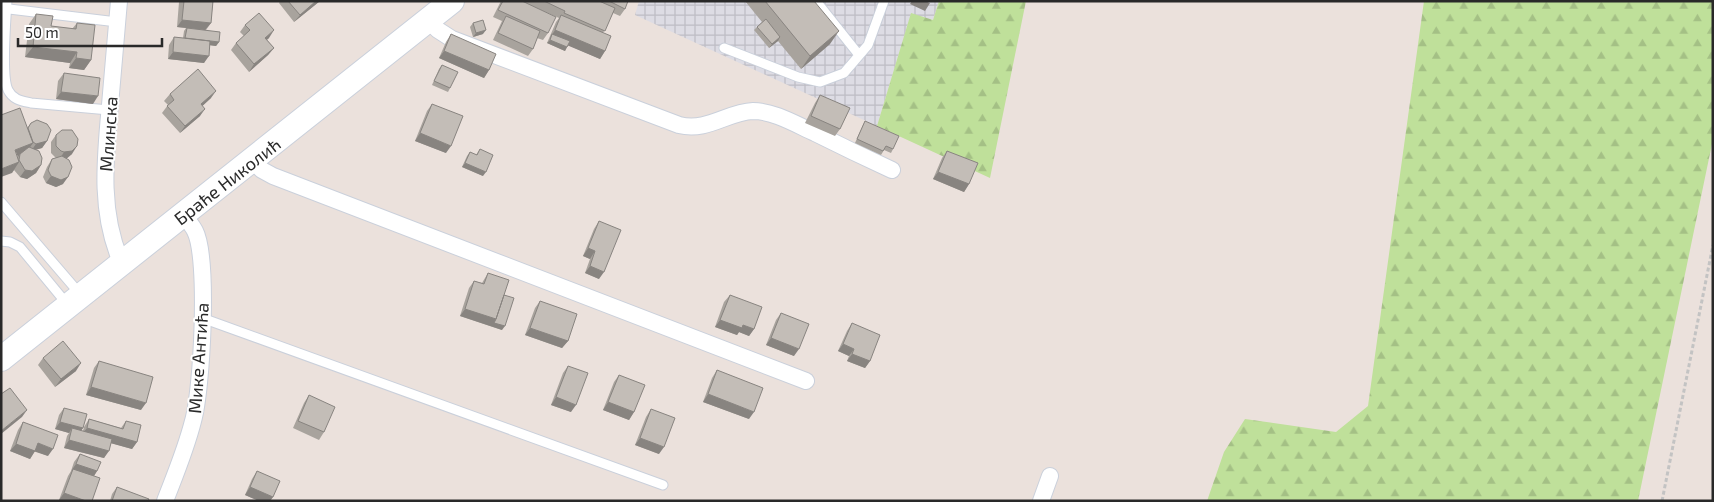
<svg xmlns="http://www.w3.org/2000/svg" width="1714" height="502" font-family="'Exo 2',sans-serif">
<defs>
<pattern id="industrial-grid" width="8" height="8" patternUnits="userSpaceOnUse" patternTransform="scale(1.25)"><rect width="8" height="8" fill="#dddce4"/><path d="M0 4h8M4 0v8" fill="none" stroke="#bebdc4"/></pattern>
<pattern id="forest-firs" width="22" height="20" patternUnits="userSpaceOnUse" patternTransform="scale(1.25)"><rect width="22" height="20" fill="#bfe09a"/><path d="M5 1l3.5 6h-7zM16 11l3.5 6h-7z" fill="#a4c085"/></pattern>
</defs>
<rect width="100%" height="100%" fill="#ebe1dc"/>
<path fill="url(#industrial-grid)" d="M639 1H939L933 20 911 14 877 126 635 15Z"/>
<path fill="url(#forest-firs)" d="M939 1H1026L990 178 877 126 911 13 933 20Z
M1424 1H1713V139L1638 501H1207L1224 452 1245 419 1336 432 1368 406Z"/>
<g fill="none" stroke-linecap="round" stroke-linejoin="round">
<defs>
<path id="service" d="M7 1C6 19 1 76 8 90 13 100 22 101 31 103L109 110
M816 1 859 55
M1 8 117 22
M724 48 798 77 820 82 844 73 868 45 884 1
M1 202 80 294
M1 241 10 242 20 247 67 304
M202 318 663 485"/>
<path id="minor" d="M119 1C116 36 113 70 110 105 105 159 99 213 122 264
M428 20 438 30 452 39 679 125C708 132 727 112 753 111 774 111 797 125 815 133 841 146 866 158 892 170
M252 161 262 170 273 176 806 381
M165 501C175 475 186 449 193 421 202 390 209 258 195 231 192 225 187 220 184 215
M1041 501 1050 476"/>
<path id="secondary" d="M1 359 452 1"/>
</defs>
<use href="#service" stroke="#cad0db" stroke-width="11"/>
<use href="#minor" stroke="#cad0db" stroke-width="18"/>
<use href="#secondary" stroke="#cad0db" stroke-width="26"/>
<path stroke="#c3c3c3" stroke-width="3" stroke-dasharray="4 2.5" stroke-linecap="butt" d="M1662 501 1713 245"/>
<use href="#service" stroke="#fff" stroke-width="9"/>
<use href="#minor" stroke="#fff" stroke-width="16"/>
<use href="#secondary" stroke="#fff" stroke-width="24"/>
</g>
<path fill="#a8a39d" d="M180 1H213L211 23 206 30 219 42 216 46 210 45 204 63 168 59 169 45 174 37 183 38 184 31 186 28 177 27 179 2Z
M280 1H320L294 22 279 3Z
M501 1H522L525 3 526 1H628L625 9 620 16 613 13 603 33 605 51 600 59 568 45 565 51 547 43 556 22 559 18 532 6 548 33 543 40 537 38 533 49 528 56 493 40 502 21 493 17Z
M745 1H814L830 44 801 69 778 41 769 48 754 30 762 22Z
M36 14 51 26 72 29 77 23 91 60 84 70 69 68 70 63 25 57 29 24Z
M473 23 483 34 473 37 470 27Z
M245 25 269 38 267 40 274 48 268 55 249 72 231 50 236 43 244 36 240 32Z
M451 34 489 70 484 78 439 58 446 42Z
M442 65 450 88 448 92 432 85 439 69Z
M64 73 93 104 56 99 58 81Z
M170 94 211 98 202 106 200 116 180 133 162 113 168 105 164 101Z
M820 95 840 129 835 136 805 123 815 103Z
M432 104 446 153 415 141 427 111Z
M865 121 893 149 891 153 884 150 881 155 855 143 863 125Z
M31 123 47 141 42 148 35 150 41 165 36 173 27 179 20 177 14 170 12 173 27 128Z
M56 135 72 154 66 159 63 184 56 187 46 183 43 177 47 167 52 159 56 158 51 153V142Z
M480 149 483 176 462 167 467 156 470 152 476 155Z
M947 151 969 184 964 192 933 179 942 158Z
M599 221V279L585 273 590 259 583 256 594 229Z
M488 273 504 295 502 330 460 316 469 288 474 281 482 283Z
M730 295 754 329 749 336 739 332 737 335 715 327 724 302Z
M540 301 568 341 562 348 525 335 535 308Z
M781 313 794 356 766 345 776 320Z
M852 323 870 361 865 368 847 361 849 356 838 351 847 331Z
M43 358 76 371 55 387 38 365Z
M99 361 141 410 86 395 94 368Z
M568 366 571 412 551 405 563 373Z
M717 370 749 419 703 402 712 378Z
M619 375 634 412 629 420 603 410 614 382Z
M309 395 324 432 319 440 293 428 304 403Z
M64 408 83 428 81 431H83L84 427 89 419 121 428 126 421 137 442 132 449 111 443 104 458 64 448 67 436 69 433 55 429 59 415Z
M651 409 659 454 635 445 646 417Z
M23 422 48 456 35 451 30 459 10 451 18 430Z
M80 454 97 471 94 476 92 501 59 500 68 476 71 471 74 462Z
M257 471 273 497 270 501H259L245 495 252 479Z
M117 487 148 501H110L112 494Z"/>
<path fill="#888480" d="M316 1H320L294 22 300 15Z
M912 1H925L930 3 925 11 910 4Z
M182 20 211 23 205 30 177 27Z
M274 30 269 38 260 45 265 38Z
M486 30 483 34 473 37 476 33Z
M555 30 605 51 600 59 550 38Z
M839 31 830 44 801 69 810 56Z
M780 37 778 41 769 48 772 44Z
M185 38 219 42 216 46 183 42Z
M550 40 567 47 565 51 547 43Z
M33 47 77 52 70 63 25 57Z
M274 48 268 55 249 72 254 64Z
M444 51 489 70 484 78 439 58Z
M173 52 209 56 204 63 168 59Z
M76 58 91 60 84 70 69 68Z
M216 91 211 98 196 112 201 104Z
M61 92 98 96 93 104 56 99Z
M205 109 200 116 180 133 185 126Z
M420 133 451 146 446 153 415 141Z
M47 141 42 148 31 151 36 144Z
M33 143 26 153 20 154 18 157 15 150Z
M77 146 72 154 66 159 59 160 64 152Z
M19 162 12 173 1 177V169Z
M465 163 486 172 483 176 462 167Z
M41 165 36 173 27 179 20 177 25 170Z
M938 172 969 184 964 192 933 179Z
M51 176 68 177 63 184 56 187 46 183Z
M588 248 595 251 590 259 583 256Z
M590 266 604 272 599 279 585 273Z
M465 309 496 319 505 326 502 330 460 316Z
M720 320 743 325 754 329 749 336 739 332 737 335 715 327Z
M530 328 568 341 562 348 525 335Z
M771 338 799 349 794 356 766 345Z
M843 344 854 349 849 356 838 351Z
M852 354 870 361 865 368 847 361Z
M81 363 76 371 55 387 61 379Z
M91 387 146 403 141 410 86 395Z
M708 394 754 412 749 419 703 402Z
M556 397 576 405 571 412 551 405Z
M608 402 634 412 629 420 603 410Z
M27 410 22 417 1 434V431Z
M60 422 83 428 78 435 72 428 69 433 55 429Z
M87 428 137 442 132 449 81 435Z
M640 438 664 447 659 454 635 445Z
M69 440 109 451 104 458 64 448Z
M38 443 53 449 48 456 33 451H35L30 459 10 451 16 444Z
M76 464 97 471 92 479 73 469 71 471Z
M250 487 273 497 270 501H259L245 495Z
M64 493 86 501 59 500Z"/>
<path fill="#c3bdb7" stroke="#888480" d="M184 1H213L211 23 182 20Z
M288 1H316L300 15Z
M503 1H522L556 17 548 33 498 10Z
M544 1H599L615 8 605 31 564 13 565 11Z
M609 1H628L625 9Z
M765 1H814L839 31 810 56Z
M259 13 274 30 265 38 274 48 254 64 236 43 250 30 245 25Z
M36 14 53 16 51 26 76 29 77 23 95 25 91 60 76 58 77 52 33 47Z
M561 15 611 36 605 51 555 30Z
M506 16 540 31 533 49 498 33Z
M766 19 780 37 772 44 757 27Z
M483 20 486 30 476 33 473 23Z
M187 28 220 32 219 42 185 38Z
M451 34 496 54 489 70 444 51Z
M552 34 570 41 567 47 550 40Z
M174 37 210 41 209 56 173 52Z
M442 65 458 72 450 88 434 81Z
M198 69 216 91 201 104 205 109 185 126 167 106 174 100 170 94Z
M64 73 100 78 98 96 61 92Z
M820 95 850 108 840 129 811 116Z
M432 104 463 116 451 146 420 133Z
M20 108 33 143 15 150 19 162 1 169V115Z
M37 120 47 124 51 130 47 141 36 144 33 142 28 128 31 123Z
M865 121 899 136 893 149 886 146 883 151 857 139Z
M62 130H72L78 139 77 146 72 151 64 152 61 151 56 146V135Z
M29 147 39 151 42 158 41 165 32 171 25 170 19 160 20 154Z
M480 149 493 155 486 172 465 163 470 152 477 155Z
M947 151 978 163 969 184 938 172Z
M62 156 69 160 72 167 68 177 61 180 51 176 48 170 52 159Z
M599 221 621 230 604 272 590 266 595 251 588 248Z
M488 273 509 280 496 319 465 309 474 281 484 284Z
M504 295 514 298 505 326 494 323 496 319Z
M730 295 762 307 754 329 743 325 742 328 720 320Z
M540 301 577 314 568 341 530 328Z
M781 313 809 324 799 349 771 338Z
M852 323 880 335 870 361 852 354 854 349 843 344Z
M63 341 81 363 61 379 43 358Z
M99 361 153 377 146 403 91 387Z
M568 366 588 373 576 405 556 397Z
M717 370 763 388 754 412 708 394Z
M619 375 645 385 634 412 608 402Z
M10 388 27 410 1 431V394Z
M309 395 335 407 324 432 298 421Z
M64 408 87 414 83 428 60 422Z
M651 409 675 418 664 447 640 438Z
M89 419 123 429 126 421 141 425 137 442 87 428Z
M23 422 58 435 53 449 38 443 35 451 16 444Z
M72 428 112 439 109 451 69 440Z
M80 454 101 462 97 471 76 464Z
M73 469 100 478 92 501H86L64 493Z
M257 471 280 481 273 497 250 487Z
M117 487 149 499 148 501H112Z"/>
<g text-anchor="middle" dominant-baseline="central" stroke-width="4" stroke-linejoin="round" paint-order="stroke">
<g font-size="18" fill="#292929" stroke="#fff">
<text transform="translate(108 134) rotate(-86)">Млинска</text>
<text transform="translate(227 181) rotate(-38)">Браће Николић</text>
<text transform="translate(198 358) rotate(-86)">Мике Антића</text>
</g>
</g>
<rect width="1714" height="502" fill="none" stroke="#292929" stroke-width="5"/>
<path d="M18 38v8h144v-8" fill="none" stroke="#292929" stroke-width="2.5"/>
<text x="25" y="38" font-size="15" fill="#292929" stroke="#ffffff" stroke-width="4" paint-order="stroke">50 m</text>
</svg>
